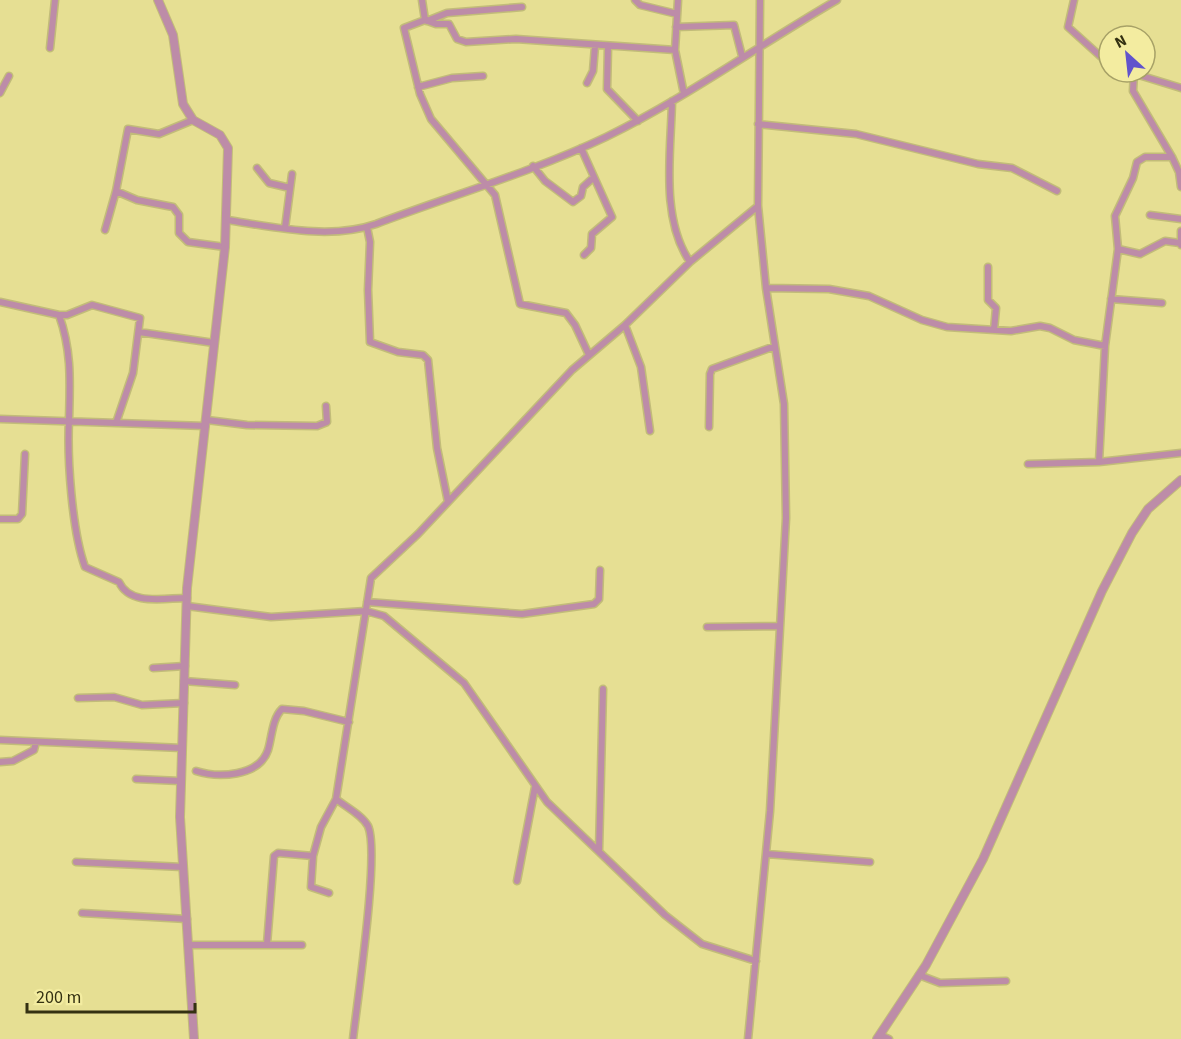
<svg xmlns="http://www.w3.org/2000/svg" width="1181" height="1039" font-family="'Source Sans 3',sans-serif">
<rect width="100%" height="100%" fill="#e6df93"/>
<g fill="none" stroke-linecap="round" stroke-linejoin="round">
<defs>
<path id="minor" d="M422 0 425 20 404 28 420 94 431 119 495 195 520 304 566 313 575 325 589 355
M635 0 640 5 677 14
M1074 0 1068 27 1109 64
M425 20 436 24H449L457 39 466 42 516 39 675 50 684 94
M427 21 447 13 522 7
M676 27 734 25 742 56
M608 47 607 89 638 121
M50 48 55 0
M675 50 678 0
M1129 72 1181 88
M1134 73 1133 91 1172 157 1179 172 1181 187
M587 83 593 71 595 46
M418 87 452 78 483 76
M0 93 9 76
M672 101C671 151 660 218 690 262
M758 124 856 134 978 164 1012 168 1057 191
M581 148 612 217 592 234 591 248 584 255
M533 166 545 181 573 202 581 196 583 187 594 177
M257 168 269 183 290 188
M116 191 137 200 173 207 179 215V233L188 242 225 247
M1150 215 1181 219
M227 220C274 227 330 240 376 224 450 196 535 171 606 137 686 98 759 45 837 0
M367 227 370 242 368 290 370 342 398 352 423 355 428 360 437 448 448 502
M285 228 292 174
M105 230 116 191 128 129 159 134 193 120
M1181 245V231
M1118 249 1140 254 1165 241 1180 243
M988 267V300L996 308 994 330
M766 288 829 289 869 296 922 320 947 327 1011 331 1040 326 1050 328 1074 340 1105 346 1099 462 1181 453
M1111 299 1162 303
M0 302 59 315H67L92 305 140 318 133 373 116 423
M59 315C72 351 70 383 69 420 67 458 72 531 85 567L119 582C130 606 164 598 187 598
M625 325 641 367 650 431
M139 332 214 343
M1105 346 1118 249 1115 216 1133 178 1137 162 1145 157H1172
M0 419 205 426
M207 420 247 425 317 426 327 422 326 406
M709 427 710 374 712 369 775 346
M1028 464 1099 462
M0 519H18L22 514 25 454
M367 602 522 614 594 604 599 599 600 570
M187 606 271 617 366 611 384 616 464 683 547 802 665 915 702 944 756 961
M707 627 779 626
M153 668 185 666
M184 681 235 685
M78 698 114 697 142 705 184 703
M0 740 182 748
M0 762 13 761 34 750 36 742
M196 771C218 778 259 777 268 750 272 737 272 719 282 709L304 711 349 722
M136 779 180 781
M336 799C346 807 362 815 368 826 380 852 357 1002 353 1039
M599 851 603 689
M767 854 870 862
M313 856 311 887 329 893
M76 862 183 867
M517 881 535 787
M82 913 187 919
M267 944 274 856 278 853 313 856 321 827 336 799 371 578 418 534 572 370 625 325 690 262 758 206
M188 945H302
M919 975 940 983 1006 981
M880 1035 889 1039
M748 1039 770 811 786 518 784 404 766 288 758 206 760 0"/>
<path id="tertiary" d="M158 0 173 35 183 104 193 120 220 135 228 148 225 247 187 588 180 817 194 1039
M877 1039 926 965 983 859 1102 591 1132 533 1148 509 1181 480"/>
</defs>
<use href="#minor" stroke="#c2bc79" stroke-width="9"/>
<use href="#tertiary" stroke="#c2bc79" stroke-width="10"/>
<use href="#minor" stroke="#bd8ca8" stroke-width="6"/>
<use href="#tertiary" stroke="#bd8ca8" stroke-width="8"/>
</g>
<g transform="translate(1127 54) rotate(333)"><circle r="28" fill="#f3eca0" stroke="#a7a167" stroke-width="1.5"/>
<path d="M0-4.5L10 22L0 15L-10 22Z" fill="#6153cc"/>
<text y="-9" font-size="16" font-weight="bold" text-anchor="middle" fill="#343112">N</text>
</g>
<path d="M27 1003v9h168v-9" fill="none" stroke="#343112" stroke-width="3"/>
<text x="36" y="1003" font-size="18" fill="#343112" stroke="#f3eca0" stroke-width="4.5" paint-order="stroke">200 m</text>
</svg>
